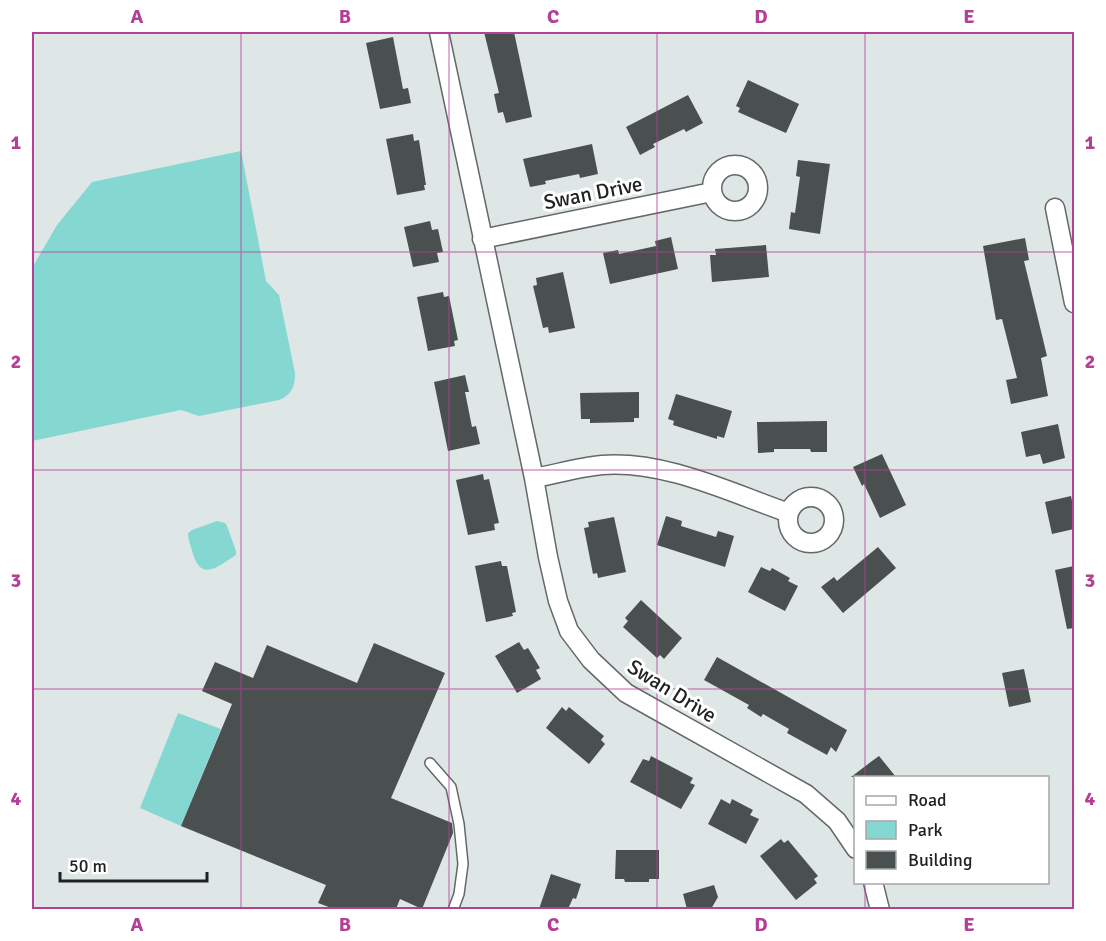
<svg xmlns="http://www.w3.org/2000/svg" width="1106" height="941" font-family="Signika,sans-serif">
<rect width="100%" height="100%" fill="#dfe6e6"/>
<path fill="#85d8d1" d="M241 151 266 281 279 295 295 373C295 386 292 395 279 400L199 416 181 410 32 441V268L57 225 92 182Z
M217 521 225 523 227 526 236 551V555C221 564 203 582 194 557 192 549 188 541 188 533L192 530Z
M178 713 221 729 181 826 140 808Z"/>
<path fill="#4a504f" d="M484 32H514L532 117 506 123 503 112 498 113 494 94 499 93Z
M393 37 403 89 408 88 411 103 380 109 366 43Z
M748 80 799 104 786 133 738 112 740 108 736 106Z
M688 95 703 123 686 132 684 129 653 144 655 147 640 155 626 127Z
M413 134 414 141 419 140 426 185H424L425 190 397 195 386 139Z
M592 144 598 174 580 178 579 174 545 181 546 184 530 187 523 159Z
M798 160 830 164 820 234 789 229 791 212 795 213 800 177 796 176Z
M430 221 432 230 438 229 443 252 437 253 439 262 413 267 404 227Z
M671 237 678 269 610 284 603 253 618 250 619 254 656 246 655 241Z
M1025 238 1029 260 1024 261 1047 356 1041 358 1048 396 1011 404 1006 380 1017 378 1002 319 996 320 983 246Z
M766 245 769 277 712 282 710 255H716L715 249Z
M563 272 575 328 549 333 548 327 543 328 533 286 537 285 536 278Z
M443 292 444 297 449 296 458 340 454 341 455 346 428 351 417 297Z
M465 375 469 392H465L472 427 476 426 480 444 448 451 434 382Z
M639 392V418H634V422L590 423V419H581L580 393Z
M676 394 732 411 724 438 717 436V439L673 425 674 421 668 419Z
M827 421V452H811L810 449H774V452L758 453 757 422Z
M1058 424 1065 458 1043 464 1040 454 1026 457 1021 432Z
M882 454 906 505 880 518 864 484 862 486 853 467Z
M483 474 484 480 489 479 499 523 494 524 495 530 468 535 456 480Z
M1071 496 1074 510V529L1052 534 1045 502Z
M666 516 682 521 681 526 716 537 718 531 734 536 725 567 657 545Z
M614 517 626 572 598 578 597 573 593 574 584 528 589 527 588 522Z
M878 547 896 568 843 613 821 587 834 577 837 581Z
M501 561 502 566H507L516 612 512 613 513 616 486 622 475 566Z
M1074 566V628L1067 629 1055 570Z
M761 567 770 571 772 568 790 578 788 581 798 586 785 611 748 592Z
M641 600 682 638 664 659 660 655 657 658 623 627 628 621 625 618Z
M519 642 524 650 528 648 540 668 536 670 541 679 517 693 495 656Z
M374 643 445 673 391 798 452 823 453 833 422 909 400 899 396 909H334L318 903 326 885 181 826 232 704 202 691 215 662 253 678 267 645 357 683Z
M717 657 847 730 836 752 831 747 827 755 787 733 789 729 763 714 761 717 747 708 749 705 704 680Z
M1024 669 1031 702 1009 707 1002 673Z
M562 707 566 711 569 707 604 736 601 740 605 744 589 764 546 728Z
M651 756 693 778 690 783 695 785 681 809 630 782 643 759 649 761Z
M879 756 896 777H851L872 761Z
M721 799 730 804 732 799 753 810 750 815 759 819 746 844 708 824Z
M781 839 784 843 788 840 818 876 814 879 817 883 796 900 760 856Z
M616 850H659V879H649V882H625L624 879H615Z
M551 874 581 884 576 899 573 898 568 909H539Z
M714 885 718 897 711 909H687L683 894Z"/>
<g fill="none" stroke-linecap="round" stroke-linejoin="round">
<defs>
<path id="service" d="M430 763 451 787 459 824 463 864 459 894 453 910"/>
<path id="minor" d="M439 32 534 478 548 557 558 601 569 631 591 660 626 693 806 794 837 821 856 849
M712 188a23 23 0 1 1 46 0a23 23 0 1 1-46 0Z
M1055 208 1074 303
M482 239 712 192
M534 478C556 474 580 467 602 465 665 460 731 493 789 513
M788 520a23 23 0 1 1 46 0a23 23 0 1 1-46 0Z
M873 882 880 910"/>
</defs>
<use href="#service" stroke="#636968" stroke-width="12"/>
<use href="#minor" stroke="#636968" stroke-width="21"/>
<use href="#service" stroke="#fff" stroke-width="9"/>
<use href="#minor" stroke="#fff" stroke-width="18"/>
</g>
<path fill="none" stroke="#b33f97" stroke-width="1.5" stroke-opacity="0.55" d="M241 32V910M449 32V910M657 32V910M865 32V778M32 252H1074M32 470H1074M32 689H1074M865 882V910"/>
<g text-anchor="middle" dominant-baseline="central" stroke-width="6" stroke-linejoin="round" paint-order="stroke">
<g font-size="21" fill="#202222" stroke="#fff">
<text transform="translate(593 193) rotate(-11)">Swan Drive</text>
<text transform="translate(672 691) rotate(32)">Swan Drive</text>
</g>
</g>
<rect width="1106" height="941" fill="none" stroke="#ffffff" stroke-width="66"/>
<rect x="854" y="776" width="195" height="108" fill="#ffffff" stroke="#a6a7a7" stroke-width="1.5"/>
<rect x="866" y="796" width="30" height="9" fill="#ffffff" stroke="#a6a7a7" stroke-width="1.5"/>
<text x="908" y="806" font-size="18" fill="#202222">Road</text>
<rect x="866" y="821" width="30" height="18" fill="#85d8d1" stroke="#a6a7a7" stroke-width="1.5"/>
<text x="908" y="836" font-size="18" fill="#202222">Park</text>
<rect x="866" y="851" width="30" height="18" fill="#4a504f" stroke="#a6a7a7" stroke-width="1.5"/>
<text x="908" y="866" font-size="18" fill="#202222">Building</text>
<path d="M60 872v9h147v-9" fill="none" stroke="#202222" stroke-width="3"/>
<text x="69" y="872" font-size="18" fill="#202222" stroke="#ffffff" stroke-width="4.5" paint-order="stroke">50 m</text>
<rect x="33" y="33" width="1040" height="875" fill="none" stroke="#b33f97" stroke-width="2"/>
<g font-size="20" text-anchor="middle" font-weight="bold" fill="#b33f97">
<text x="137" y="23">A</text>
<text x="345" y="23">B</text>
<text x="553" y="23">C</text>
<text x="761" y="23">D</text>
<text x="969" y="23">E</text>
<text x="16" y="149">1</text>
<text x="1090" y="149">1</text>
<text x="16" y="368">2</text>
<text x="1090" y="368">2</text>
<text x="16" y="587">3</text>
<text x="1090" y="587">3</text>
<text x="16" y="805">4</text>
<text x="1090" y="805">4</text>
<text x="137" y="931">A</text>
<text x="345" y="931">B</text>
<text x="553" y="931">C</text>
<text x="761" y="931">D</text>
<text x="969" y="931">E</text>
</g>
</svg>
